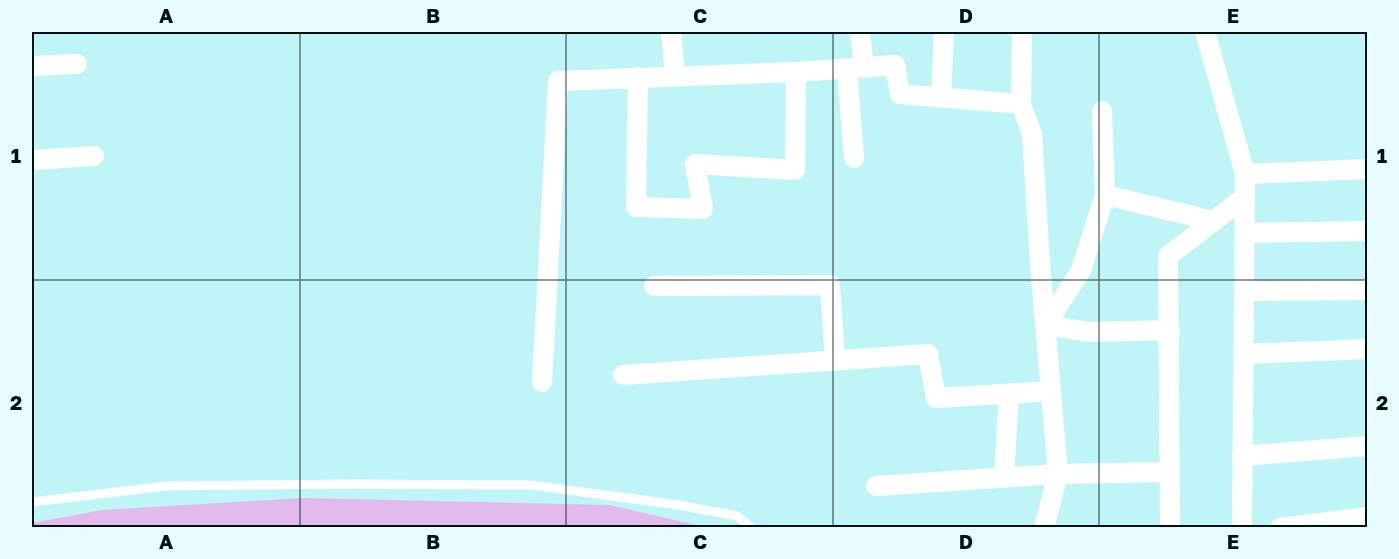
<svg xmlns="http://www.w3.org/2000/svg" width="1399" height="559" font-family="'Golos Text',sans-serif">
<rect width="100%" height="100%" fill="#c0f5f7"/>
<path fill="#e2baec" d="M304 498 610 505 704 527H32V523L102 510Z"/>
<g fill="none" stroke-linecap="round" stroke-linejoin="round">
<path stroke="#fff" stroke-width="9" d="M32 502 167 486 352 484 531 485 679 505 737 516 752 528"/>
<path stroke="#fff" stroke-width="20" d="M671 32 675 76
M860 32 864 68
M1022 32 1021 104 1032 134 1040 264 1058 474 1044 528
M1205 32 1245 174
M32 66 77 64
M847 69 854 158
M638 77 636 207 703 209 695 164 795 170 796 72
M941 98 944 32
M1102 111 1105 195 1081 270 1046 325 1089 332 1170 330
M32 160 94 156
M1105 195 1213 221
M1245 233 1368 231
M654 286 830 285 835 361
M1244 291 1368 290
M1244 354 1368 349
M623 375 928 354 936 398 1051 391
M542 382 558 81 796 72 895 65 900 94 1021 104
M1242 456 1368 446
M1004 477 1009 394
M876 486 1058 474 1170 472
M1170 527 1168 256 1245 197
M1242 528 1245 174 1368 169
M1280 528 1368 517"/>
</g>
<path fill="none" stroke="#001112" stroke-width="1.5" stroke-opacity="0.55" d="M300 32V528M566 32V528M833 32V528M1099 32V528M32 280H1368"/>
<rect width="1399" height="559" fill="none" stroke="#e7fcfc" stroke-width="66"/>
<rect x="33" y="33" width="1333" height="493" fill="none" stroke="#001112" stroke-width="2"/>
<g font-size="20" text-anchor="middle" font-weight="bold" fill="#001112">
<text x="166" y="23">A</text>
<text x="433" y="23">B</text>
<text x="700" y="23">C</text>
<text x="966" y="23">D</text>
<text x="1233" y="23">E</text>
<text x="16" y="163">1</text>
<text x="1382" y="163">1</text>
<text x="16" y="410">2</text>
<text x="1382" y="410">2</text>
<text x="166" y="549">A</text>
<text x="433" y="549">B</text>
<text x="700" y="549">C</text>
<text x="966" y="549">D</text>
<text x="1233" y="549">E</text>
</g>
</svg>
